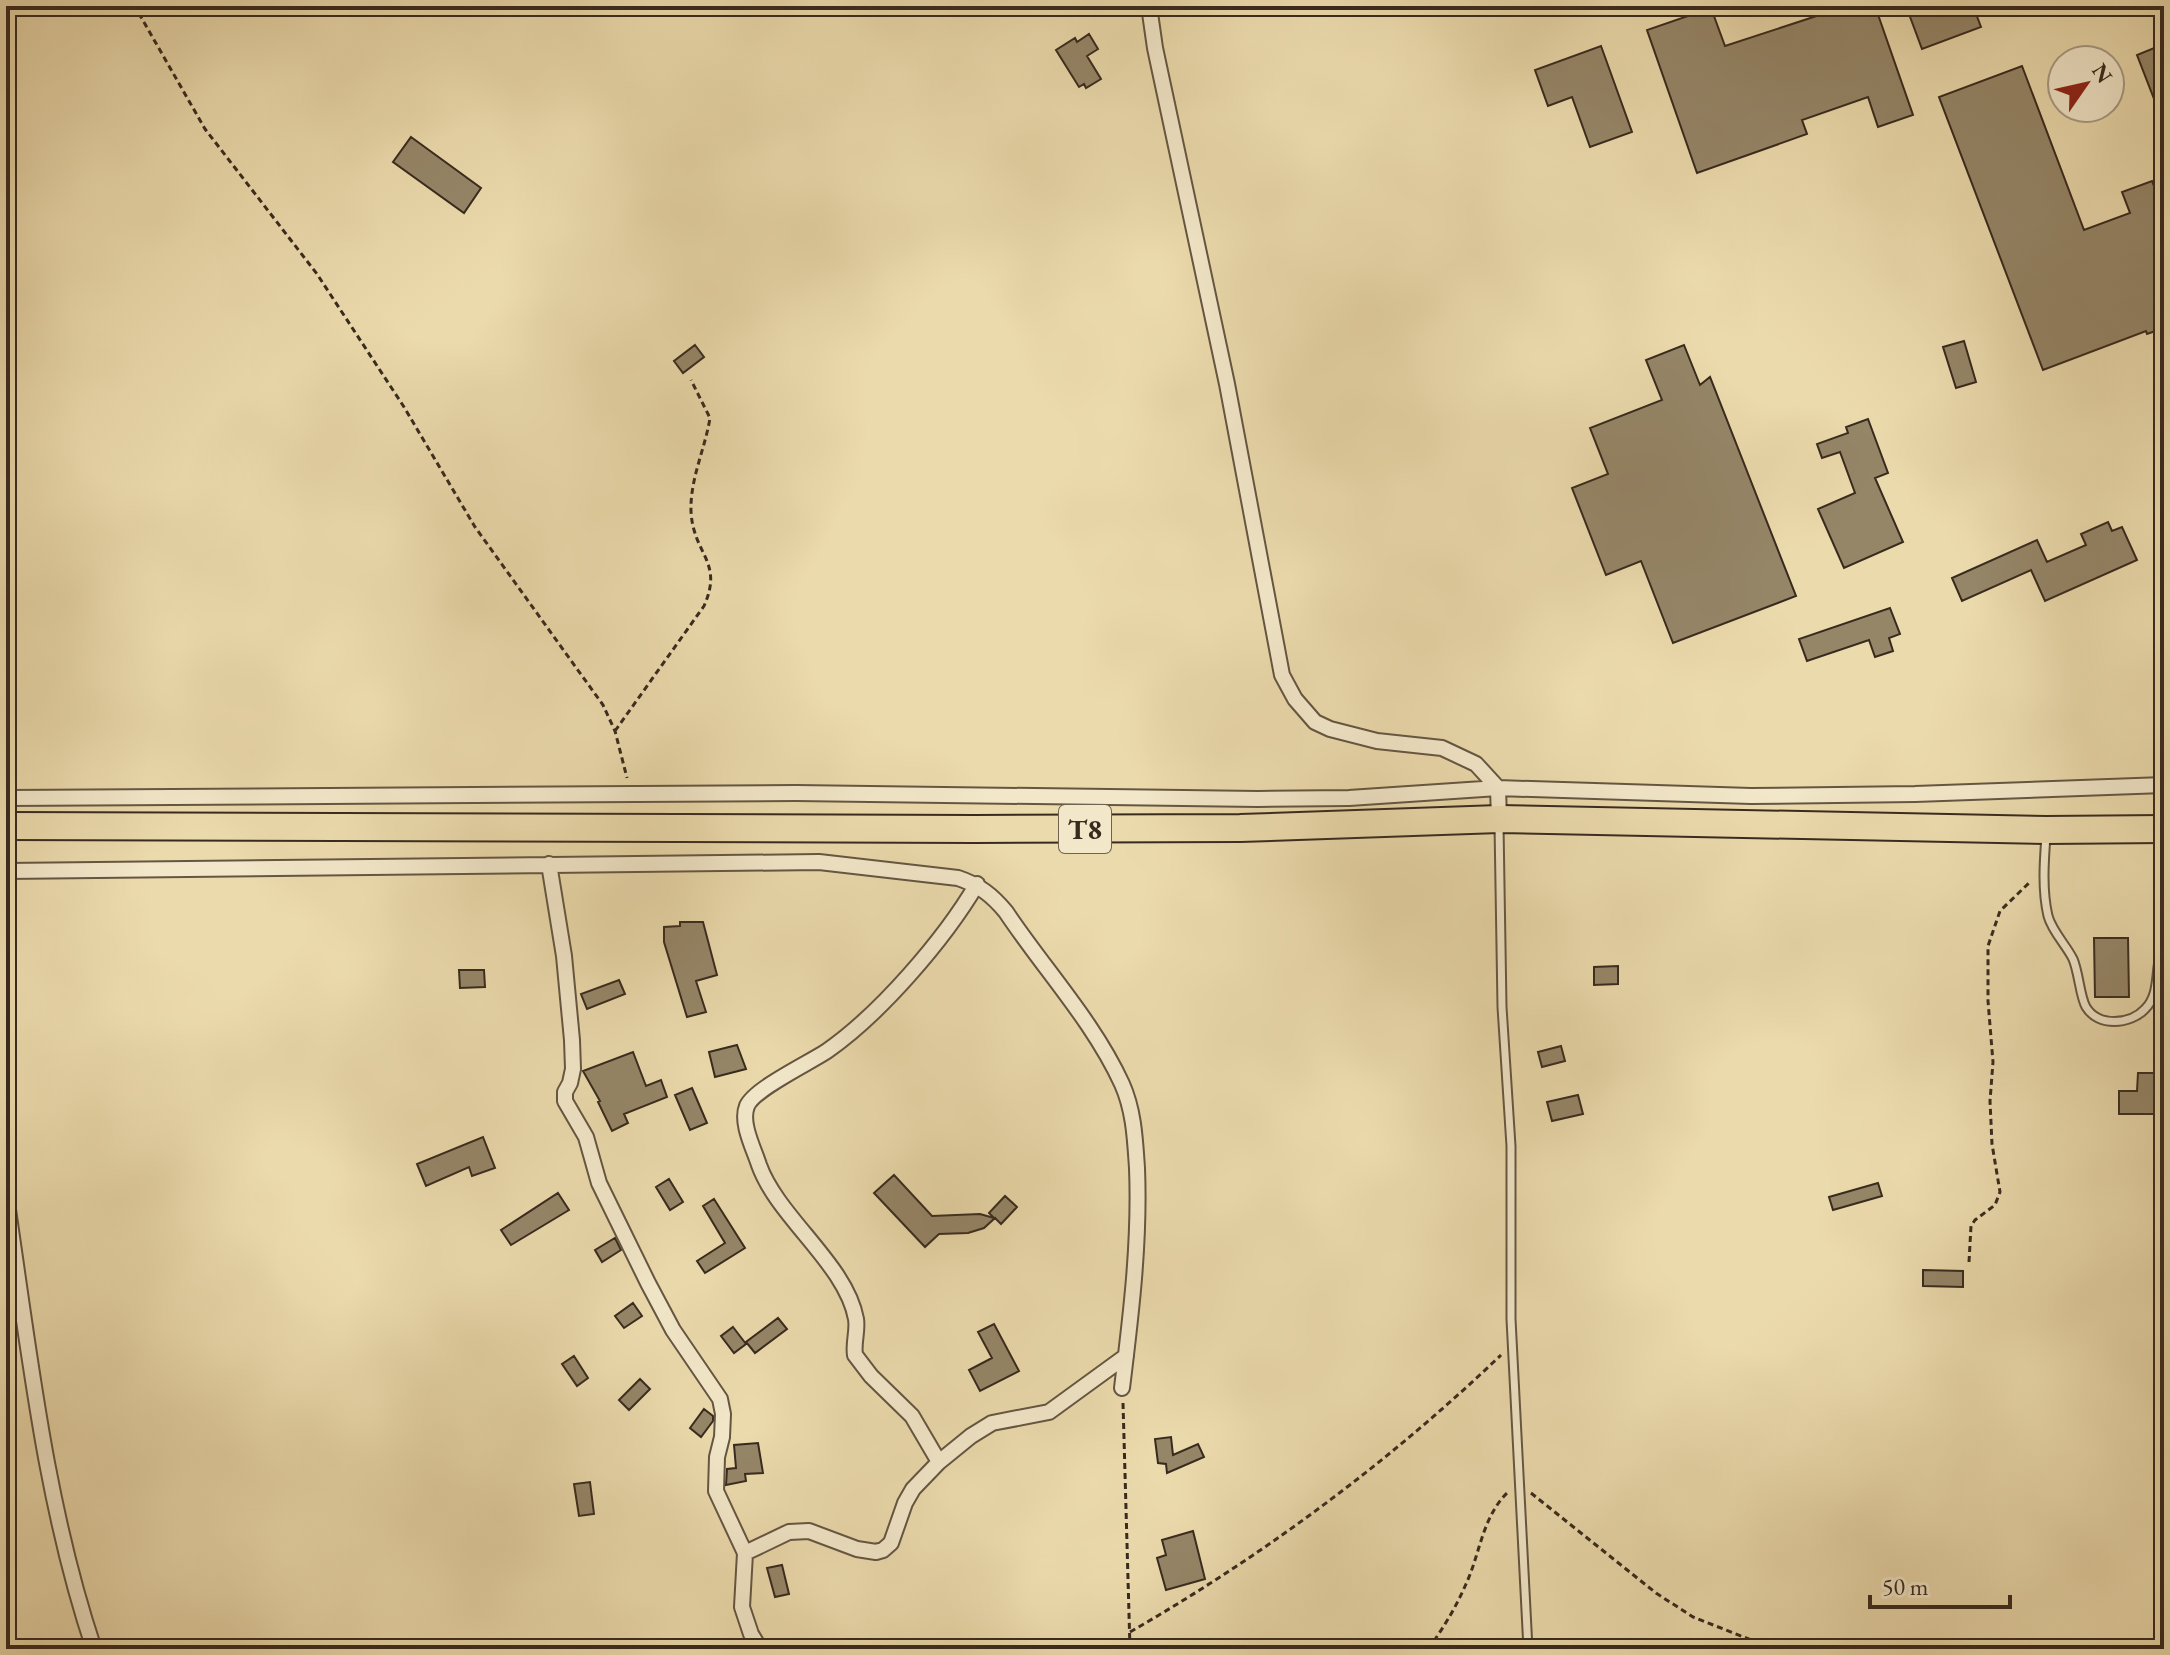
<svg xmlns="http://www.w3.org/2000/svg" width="2170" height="1655" font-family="'EB Garamond',serif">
<rect width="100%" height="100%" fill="#ebdaac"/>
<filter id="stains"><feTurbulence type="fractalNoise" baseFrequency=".0025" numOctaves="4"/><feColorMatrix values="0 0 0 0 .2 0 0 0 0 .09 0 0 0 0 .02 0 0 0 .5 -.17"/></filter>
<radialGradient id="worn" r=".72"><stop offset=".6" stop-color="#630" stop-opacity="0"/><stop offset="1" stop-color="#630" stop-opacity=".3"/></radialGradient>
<path fill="#958668" stroke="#382a1e" stroke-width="2" d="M1847 6H1875L1913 115 1878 127 1868 97 1802 120 1807 134 1697 173 1647 30 1711 8 1725 46Z
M1906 6H1973L1981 27 1922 49Z
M1089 34 1098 49 1087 56 1101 79 1086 88 1084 84 1079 87 1056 50 1075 38 1077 42Z
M2164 44V122H2163L2137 55Z
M1601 46 1632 132 1590 147 1572 97 1548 106 1535 70Z
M2022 66 2084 230 2130 213 2122 192 2152 181 2164 212V328L2147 334 2146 331 2043 370 1939 97Z
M411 137 481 188 464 213 393 162Z
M1964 341 1976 382 1956 388 1943 347Z
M695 345 704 357 683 373 674 361Z
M1684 345 1700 385 1710 377 1796 596 1673 643 1641 561 1606 575 1572 488 1608 474 1590 428 1662 400 1646 360Z
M1868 419 1888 473 1875 478 1903 542 1844 568 1818 509 1855 493 1840 452 1822 458 1817 444 1848 433 1846 427Z
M2108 522 2112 531 2122 527 2137 560 2045 601 2031 570 1962 601 1952 578 2037 540 2047 562 2086 545 2081 534Z
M1890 608 1900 634 1889 638 1893 651 1875 657 1869 640 1807 661 1799 639Z
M680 922H703L717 975 696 981 706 1012 687 1017 664 942V927L680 926Z
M2094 938H2128L2129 997H2095Z
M1618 966V984L1594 985V967Z
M459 970H484L485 987 460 988Z
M619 980 625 994 587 1009 581 994Z
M737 1045 746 1069 715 1077 709 1052Z
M1561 1046 1565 1061 1542 1067 1538 1052Z
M633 1052 646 1086 661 1080 667 1097 624 1114 628 1123 612 1131 598 1102 600 1101 583 1071Z
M2138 1073H2156L2155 1114H2119V1091H2137Z
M692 1088 707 1123 690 1130 675 1095Z
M1578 1095 1583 1114 1552 1121 1547 1102Z
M483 1137 495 1168 472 1176 469 1167 426 1186 417 1164Z
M894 1175 932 1216 980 1214 994 1218 989 1213 1005 1196 1017 1207 1001 1224 995 1218 984 1228 968 1233 939 1234 925 1247 874 1193Z
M669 1179 683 1202 670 1210 656 1187Z
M1878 1183 1882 1196 1833 1210 1829 1197Z
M558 1193 569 1210 511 1245 501 1230Z
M714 1199 745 1248 705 1273 697 1261 725 1243 703 1206Z
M615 1238 621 1250 602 1262 595 1250Z
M1923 1270 1963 1271V1287L1923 1286Z
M633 1303 642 1316 624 1328 615 1316Z
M778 1318 787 1329 755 1353 746 1342Z
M994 1324 1019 1371 980 1391 969 1370 992 1358 978 1332Z
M733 1327 746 1344 734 1353 721 1336Z
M574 1356 588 1378 577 1386 562 1364Z
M640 1379 650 1389 629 1410 619 1400Z
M704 1409 713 1416V1421L701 1437 690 1428Z
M1171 1437 1173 1455 1198 1444 1204 1457 1167 1473 1166 1464 1158 1463 1155 1439Z
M758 1443 763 1473 745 1474 746 1481 726 1485 727 1469 736 1468 734 1445Z
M590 1482 594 1514 579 1516 574 1484Z
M1193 1531 1205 1579 1166 1590 1157 1558 1166 1555 1162 1540Z
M782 1565 789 1594 775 1597 767 1568Z"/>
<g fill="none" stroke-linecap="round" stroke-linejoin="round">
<defs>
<path id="lane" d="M1499 825 1502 1007 1511 1146V1319L1528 1649
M2046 836C2044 862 2042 890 2048 916 2052 931 2066 945 2073 959 2079 973 2080 997 2086 1007 2098 1027 2130 1025 2145 1009 2162 992 2153 966 2164 946"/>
<path id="street" d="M1149 6 1155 48 1227 384 1282 675 1295 699 1315 722 1330 729 1377 741 1442 748 1476 764 1498 788 1499 819
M6 798 796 793 1258 799 1349 798 1498 788 1751 796 1915 794 2164 785
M549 864 564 956 572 1040 573 1069 570 1083 565 1092V1101L586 1137 599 1183 648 1283 673 1330 720 1399 723 1414 722 1437 717 1457 716 1491 745 1553 742 1607 751 1634 760 1649
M6 871 819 862 958 878C979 885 992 895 1006 912 1044 969 1093 1021 1122 1084 1134 1111 1135 1139 1137 1168 1140 1242 1131 1315 1122 1388
M6 1196C29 1349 45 1503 94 1649
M939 1462 912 1416 871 1376 855 1355C853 1343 858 1331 856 1319 846 1264 778 1218 759 1165 754 1149 740 1123 747 1106 754 1089 809 1063 827 1051 880 1014 944 940 977 884
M745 1553 789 1532 809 1531 857 1549 876 1552 883 1550 891 1543 905 1503 913 1489 939 1462 971 1436 992 1423 1049 1412 1126 1356"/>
<path id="highway" d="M6 826 975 829 1240 828 1499 819 2046 830 2164 829"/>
</defs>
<use href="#lane" stroke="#655642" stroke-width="11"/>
<use href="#street" stroke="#655642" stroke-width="18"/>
<use href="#highway" stroke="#382a1e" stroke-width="30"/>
<path stroke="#382a1e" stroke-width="3" stroke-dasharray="6 4" stroke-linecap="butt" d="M132 6 141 17 205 129 317 274 404 407 475 527 603 705 615 731 627 778
M615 731 704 606C724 561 693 555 691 511 690 479 705 449 710 418L691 380
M1969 1262 1971 1226 1975 1220 1995 1205 2000 1192 1992 1144 1990 1101 1993 1062 1988 1001V946L2000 911 2031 881
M1123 1403 1130 1649
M1531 1493 1656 1593 1693 1617 1774 1649
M1130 1632C1264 1555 1389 1462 1501 1355
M1428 1649C1443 1629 1456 1607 1466 1584 1480 1554 1482 1518 1507 1493"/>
<use href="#lane" stroke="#f2e7c9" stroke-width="7"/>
<use href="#street" stroke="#f2e7c9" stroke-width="14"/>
<use href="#highway" stroke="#ebdaac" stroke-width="26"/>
</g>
<g text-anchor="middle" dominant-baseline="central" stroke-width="8" stroke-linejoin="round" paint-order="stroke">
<rect fill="#f2e7c9" stroke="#706351" stroke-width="2" x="1059" y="805" width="52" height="48" rx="6"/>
<g font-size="28" font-weight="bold" fill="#382a1e">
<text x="1085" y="829">T8</text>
</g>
</g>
<rect width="2170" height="1655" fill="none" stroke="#ebdaac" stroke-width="32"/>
<rect x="8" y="8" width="2154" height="1639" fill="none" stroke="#382a1e" stroke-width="4"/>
<rect x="16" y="16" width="2138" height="1623" fill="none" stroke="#382a1e" stroke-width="2"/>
<g transform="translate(2086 84) rotate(56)"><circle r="38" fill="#f2e7c9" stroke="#a89b85" stroke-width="2"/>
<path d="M0-6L14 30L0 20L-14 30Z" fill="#8f2418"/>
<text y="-12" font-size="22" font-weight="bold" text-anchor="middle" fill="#382a1e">N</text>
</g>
<path d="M1870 1595v12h140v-12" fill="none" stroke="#382a1e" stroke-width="4"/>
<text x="1882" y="1595" font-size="24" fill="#382a1e" stroke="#f2e7c9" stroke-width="6" paint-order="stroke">50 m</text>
<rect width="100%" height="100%" filter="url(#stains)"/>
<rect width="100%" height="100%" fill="url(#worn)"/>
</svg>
